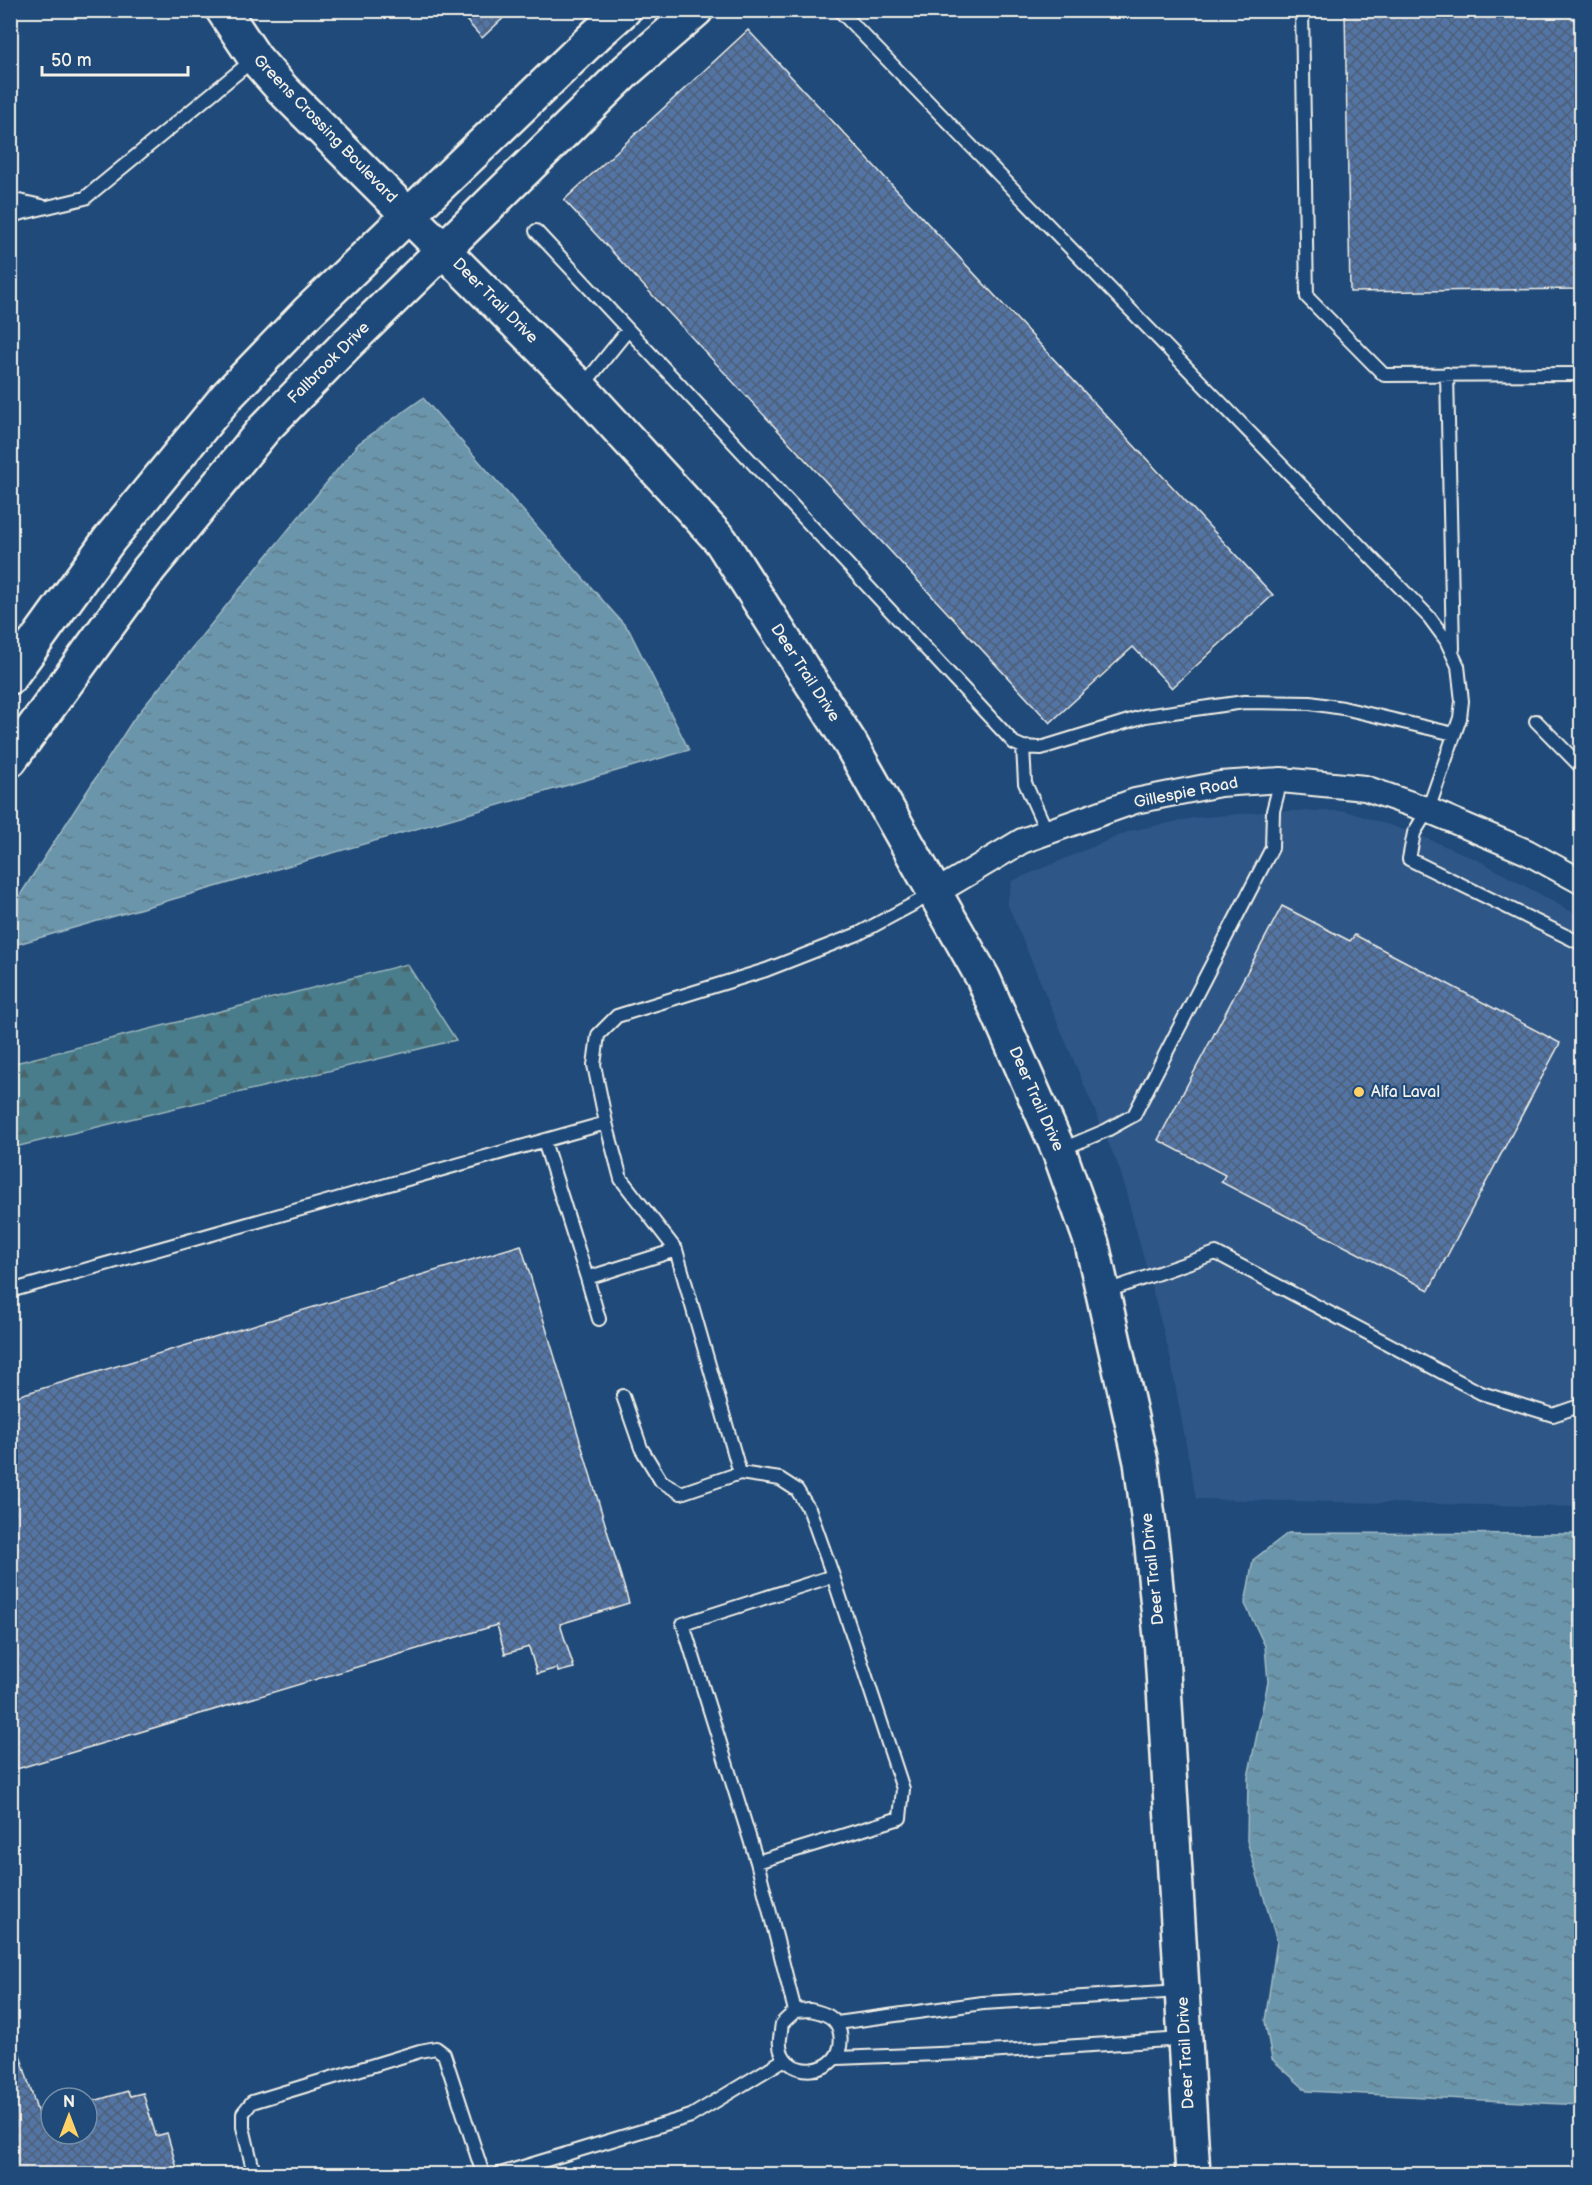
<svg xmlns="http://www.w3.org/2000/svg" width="1592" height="2185" font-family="'Balsamiq Sans',sans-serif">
<defs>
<pattern id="forest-firs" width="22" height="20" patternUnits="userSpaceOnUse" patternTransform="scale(1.5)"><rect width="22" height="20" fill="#487d8c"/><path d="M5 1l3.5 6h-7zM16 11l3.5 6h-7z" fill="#48656c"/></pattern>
<pattern id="water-ripples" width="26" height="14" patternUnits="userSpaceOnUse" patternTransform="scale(1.5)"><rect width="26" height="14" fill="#6a95ab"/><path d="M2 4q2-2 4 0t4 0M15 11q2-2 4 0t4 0" fill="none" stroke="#5e7a88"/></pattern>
<pattern id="building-cross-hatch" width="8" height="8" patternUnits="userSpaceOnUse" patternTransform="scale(1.5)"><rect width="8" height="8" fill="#5375a5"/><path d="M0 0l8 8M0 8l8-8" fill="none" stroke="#4e5e76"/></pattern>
</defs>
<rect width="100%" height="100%" fill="#1f4a7a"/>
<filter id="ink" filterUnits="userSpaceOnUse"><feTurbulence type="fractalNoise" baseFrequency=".0167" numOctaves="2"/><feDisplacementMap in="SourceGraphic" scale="12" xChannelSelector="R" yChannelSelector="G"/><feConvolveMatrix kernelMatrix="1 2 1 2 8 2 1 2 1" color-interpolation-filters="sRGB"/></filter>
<g filter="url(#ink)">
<path fill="#2f5787" d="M1273 811H1345L1414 833 1478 860 1581 917V1507L1196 1499 1170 1356 1120 1170 1007 903 1012 881 1130 831 1193 818Z"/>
<path fill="url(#forest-firs)" stroke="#9eb7ba" stroke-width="1.5" d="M407 964 456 1040 11 1148V1064Z"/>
<path fill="url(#water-ripples)" stroke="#a1bac3" stroke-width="1.5" d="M423 398 629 630 689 750 11 946V909L133 720 359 443Z
M1288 1533 1581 1534V2105L1307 2091 1272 2059 1265 2021 1277 1941 1247 1841 1248 1777 1268 1682 1265 1646 1245 1604 1253 1560Z"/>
<path fill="url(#building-cross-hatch)" stroke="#f4f1e8" stroke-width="1.5" d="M457 10H512L482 38Z
M1345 10H1581V289L1350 292Z
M748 30 1273 595 1172 688 1133 647 1050 723 564 200Z
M1282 906 1350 941 1355 935 1560 1043 1429 1290 1221 1182 1225 1175 1158 1140Z
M521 1245 629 1603 560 1624 574 1668 558 1672 557 1668 537 1674 529 1647 505 1654 497 1625 10 1771V1398Z
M14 2035 39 2117 51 2114V2134H87V2103L128 2091 130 2096 143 2093 156 2136 167 2133 179 2175H10V2036Z"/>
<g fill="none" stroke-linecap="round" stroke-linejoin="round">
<defs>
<path id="lane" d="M839 10 1429 617 1446 640 1458 666 1462 701 1460 718 1428 810 1414 833 1409 859 1582 944
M1302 10 1307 297 1384 375 1582 374
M10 199 42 206
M10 216 85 198 254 59
M536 231 1014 743 1023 747 1041 748 1145 716 1244 702 1310 703 1343 708 1454 734
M1447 374 1453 649
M582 387 628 330
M1536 721 1582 768
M1023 747 1025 783 1047 832
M606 1123 594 1065 598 1035 617 1016 766 970 858 934 934 893
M544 1141 587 1278 676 1250
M1060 1150 1107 1130 1134 1115 1272 848 1273 811 1281 780
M587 1278 599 1319
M10 1291 606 1123 621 1179 676 1250 740 1473 780 1479 797 1490 810 1511 833 1576 683 1624 757 1862 795 2011
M1104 1292 1216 1253 1481 1393 1553 1415 1582 1405
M623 1396 641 1448 661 1481 681 1493 740 1473
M757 1862 900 1818 903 1789 833 1576
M810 2010C825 2013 837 2017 840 2033 848 2080 775 2082 780 2038 781 2034 781 2027 782 2024 785 2019 792 2015 795 2011Z
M837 2023 983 2003 1181 1991
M837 2058 988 2052 1183 2039
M254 2174 243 2127V2113L252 2102 420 2051 436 2048 444 2054 483 2174
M500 2174 691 2116 785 2059"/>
<path id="street" d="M935 893 1022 841 1135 801 1220 784 1281 780 1365 788 1428 810 1527 852 1582 882"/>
<path id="secondary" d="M223 10 255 58 284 91 581 388 721 541 850 743 983 978 1059 1151 1092 1244 1141 1462 1152 1547 1161 1637 1193 2174
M10 677 109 540 227 396 308 312 596 35 624 10
M10 760 149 569 264 429 344 347 627 70 696 10"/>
</defs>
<use href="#lane" stroke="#f4f1e8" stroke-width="16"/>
<use href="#street" stroke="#f4f1e8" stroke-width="28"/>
<use href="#secondary" stroke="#f4f1e8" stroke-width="38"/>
<use href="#lane" stroke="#1f4a7a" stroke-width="12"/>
<use href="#street" stroke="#1f4a7a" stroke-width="24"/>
<use href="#secondary" stroke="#1f4a7a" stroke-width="33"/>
</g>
</g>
<circle fill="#ffd166" stroke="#1f4a7a" stroke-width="2" cx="1359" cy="1092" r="6"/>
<g text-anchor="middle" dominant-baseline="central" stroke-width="4.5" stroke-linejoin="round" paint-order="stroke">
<g font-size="16" fill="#f4f1e8" stroke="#1f4a7a">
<text transform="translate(325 129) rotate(46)">Greens Crossing Boulevard</text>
<text transform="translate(495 301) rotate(45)">Deer Trail Drive</text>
<text transform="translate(329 363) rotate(-45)">Fallbrook Drive</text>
<text transform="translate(805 673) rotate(57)">Deer Trail Drive</text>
<text transform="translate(1186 793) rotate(-11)">Gillespie Road</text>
<text transform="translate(1036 1099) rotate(66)">Deer Trail Drive</text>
<text transform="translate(1153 1569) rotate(-96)">Deer Trail Drive</text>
<text transform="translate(1186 2053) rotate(-93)">Deer Trail Drive</text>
</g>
<g font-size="16" fill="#f4f1e8" stroke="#1f4a7a" text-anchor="start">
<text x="1371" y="1092">Alfa Laval</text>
</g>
</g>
<rect width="1592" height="2185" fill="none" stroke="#1f4a7a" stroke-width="36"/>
<rect x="18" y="18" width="1556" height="2149" fill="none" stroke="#f4f1e8" stroke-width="2" filter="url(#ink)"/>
<g transform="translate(69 2116)"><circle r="28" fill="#1f4a7a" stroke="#748da6" stroke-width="1.5"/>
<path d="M0-4.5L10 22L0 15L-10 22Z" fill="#ffd166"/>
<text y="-9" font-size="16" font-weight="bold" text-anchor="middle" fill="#f4f1e8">N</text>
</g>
<path d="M42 66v9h146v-9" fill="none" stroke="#f4f1e8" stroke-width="3"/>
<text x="51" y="66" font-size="18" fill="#f4f1e8" stroke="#1f4a7a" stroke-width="4.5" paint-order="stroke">50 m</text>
</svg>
